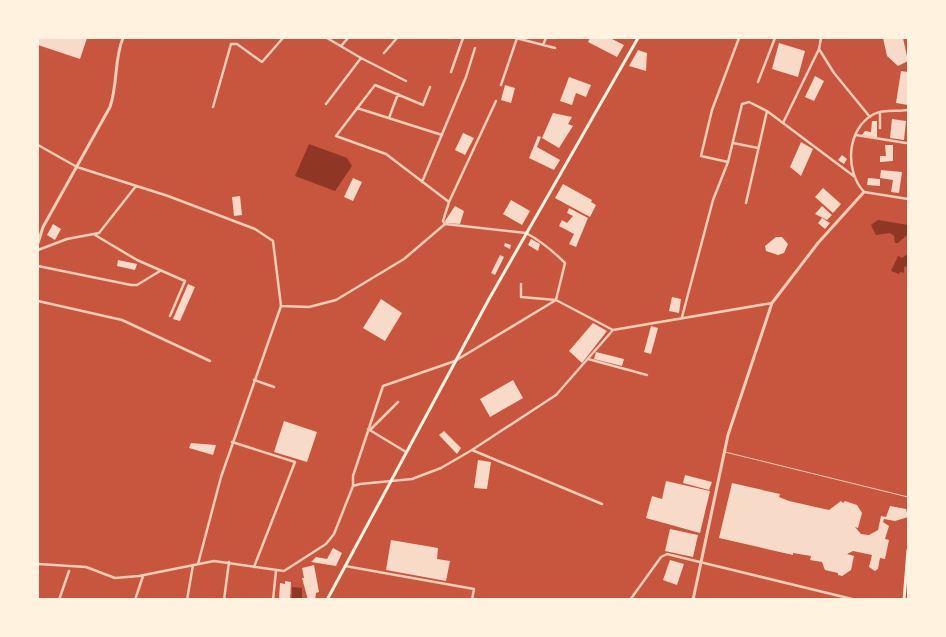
<svg xmlns="http://www.w3.org/2000/svg" width="946" height="637" font-family="'Fira Sans Condensed',sans-serif">
<rect width="100%" height="100%" fill="#c8553d"/>
<path fill="#8f3625" d="M309 144 347 158 352 166 335 191 295 176Z
M878 220 908 225V234L898 243H895L894 236 890 233 876 235 871 225Z
M906 255 908 256V266L904 267V273L900 272 899 274 891 271 898 256 902 258Z
M292 587 302 588V599H292Z"/>
<path fill="#f7dbc8" d="M38 38H87L80 59 38 45Z
M590 38H610L624 45 617 57 588 42Z
M883 38H903L908 61 898 66 887 56Z
M779 43 805 51 798 77 772 69Z
M638 50 647 53 646 71 629 66Z
M901 71 908 72V105L896 103Z
M815 76 824 81 814 101 805 97Z
M569 77 591 85 586 97 576 93 572 105 560 101Z
M505 85 515 88 511 103 501 100Z
M553 113 572 117 568 124 573 126 559 148 542 138Z
M892 119 906 121 904 140 890 138Z
M872 121H877V138L862 135 865 131 871 132Z
M463 133 474 138 465 155 455 150Z
M538 136 541 137 537 147 560 160 554 170 529 158Z
M801 142 813 149 801 176 790 167Z
M885 145H893V161L880 162V156H886Z
M842 155 847 159 844 164 838 160Z
M881 170 902 172 899 193 891 192 893 180 880 178Z
M353 178 362 182 353 201 344 197Z
M868 178 880 179V186L867 185Z
M563 184 592 200 591 202 596 205 590 217 555 198Z
M823 188 841 204 833 213 815 197Z
M240 196 242 215 234 216 232 197Z
M511 200 530 211 522 225 503 214Z
M455 206 464 211 460 224 446 223 445 221Z
M822 206 832 215 827 220 815 214Z
M569 208 588 218 576 247 569 244 574 234 559 226 562 220 567 223 573 216 567 213Z
M822 218 830 223 825 229 818 223Z
M53 224 61 229 55 240 47 235Z
M776 237H782L788 244 784 253 778 255 766 251 765 246Z
M531 239 540 244 538 251 528 245Z
M505 243 511 245 510 249 504 246Z
M500 255 504 257 495 275 491 273Z
M118 260 137 264 135 270 117 266Z
M188 284 195 287 180 321 173 319Z
M672 297 681 299 679 313 669 311Z
M381 299 402 313 385 341 363 328Z
M593 323 607 331 582 363 569 351Z
M651 326 658 328 651 354 644 352Z
M596 352 624 359 622 366 594 359Z
M513 380 523 398 490 417 480 399Z
M284 421 317 432 307 462 274 452Z
M444 431 461 448 457 454 439 435Z
M191 443 216 445 213 455 189 448Z
M478 460 491 462 487 489 474 488Z
M685 475 712 482 709 490 683 483Z
M666 481 710 491 700 533 646 518 652 496 662 499Z
M732 483 780 494 779 497 789 501 829 510 841 501 843 503 845 501 857 505 862 513 858 528 855 527 861 534 869 535 878 530 881 516 886 517 890 506 906 509 908 517 895 521 884 519 883 522 889 526 885 539 889 540 885 559 880 558 878 569 875 571 869 567 872 555 853 551 847 554 854 556 851 570 842 576 838 575V573L825 570 822 562 810 560 811 556 793 553V555L719 538Z
M670 529 698 535 693 557 665 551Z
M391 540 438 548 437 559 450 561 446 581 386 570Z
M333 548 342 553 336 566 311 562 316 557 327 559Z
M670 560 684 564 677 585 663 580Z
M314 565 319 592 316 593 315 600H308L302 578H304L302 568Z
M285 581 291 582 290 600H279L280 583 285 584Z"/>
<g fill="none" stroke-linecap="round" stroke-linejoin="round">
<path stroke="#f1ccb7" stroke-width="1" d="M725 452 908 497"/>
<path stroke="#f1ccb7" stroke-width="2.5" d="M327 38 361 58 406 81
M516 38 555 48
M543 45 546 38
M341 46 348 38
M819 49 834 73 870 117
M384 53 397 38
M451 72 463 38
M758 82 775 38
M501 85 517 38
M430 87 423 105 375 85 336 136 386 154 449 202
M326 104 361 58
M213 107 231 44H237L262 62 283 38
M357 108 442 135
M908 110C898 112 884 109 874 114 847 128 844 170 864 192L908 199
M880 112V128
M389 118 398 94
M783 123 819 49 821 38
M856 135 906 143
M733 143 758 148
M38 145 77 167 168 196 255 229 273 241 281 306 221 477 198 564
M728 162 701 156 712 110 739 38
M422 182 466 77 475 48
M746 203 767 111
M445 224 443 221 449 202 496 101
M95 235 137 260 185 281 170 316
M38 250 67 239 99 233 136 186
M38 266 131 285H137L160 271
M38 301 122 320 210 361
M281 306 309 307 336 300 404 259 445 224 526 233C541 241 553 251 565 263L556 300 613 330 772 303
M682 317 713 200 728 162 742 104 749 102 767 111 855 177
M588 359 647 375
M254 380 274 387
M368 429 406 452
M370 430 398 402
M232 442 295 462 254 567
M472 450 602 504
M353 486V476L383 386 455 361 556 300 521 297V284
M38 564 86 567 115 578 139 576 214 561 284 571 326 544 334 534 353 486 360 484 412 479 441 468 472 450 556 395 613 330
M345 566 474 589 472 600
M59 600 69 571
M135 600 143 576
M187 600 193 565
M224 600 229 562
M273 600 276 571
M630 600 661 557 667 554 856 600"/>
<path stroke="#f1ccb7" stroke-width="3" d="M38 243 43 227 110 107C118 84 114 59 123 38
M693 600 728 435 772 303 818 243 864 192"/>
<path stroke="#fff3e0" stroke-width="3" d="M327 600 489 299 638 38
M904 600 908 550"/>
</g>
<rect width="946" height="637" fill="none" stroke="#fff3e0" stroke-width="78"/>
</svg>
